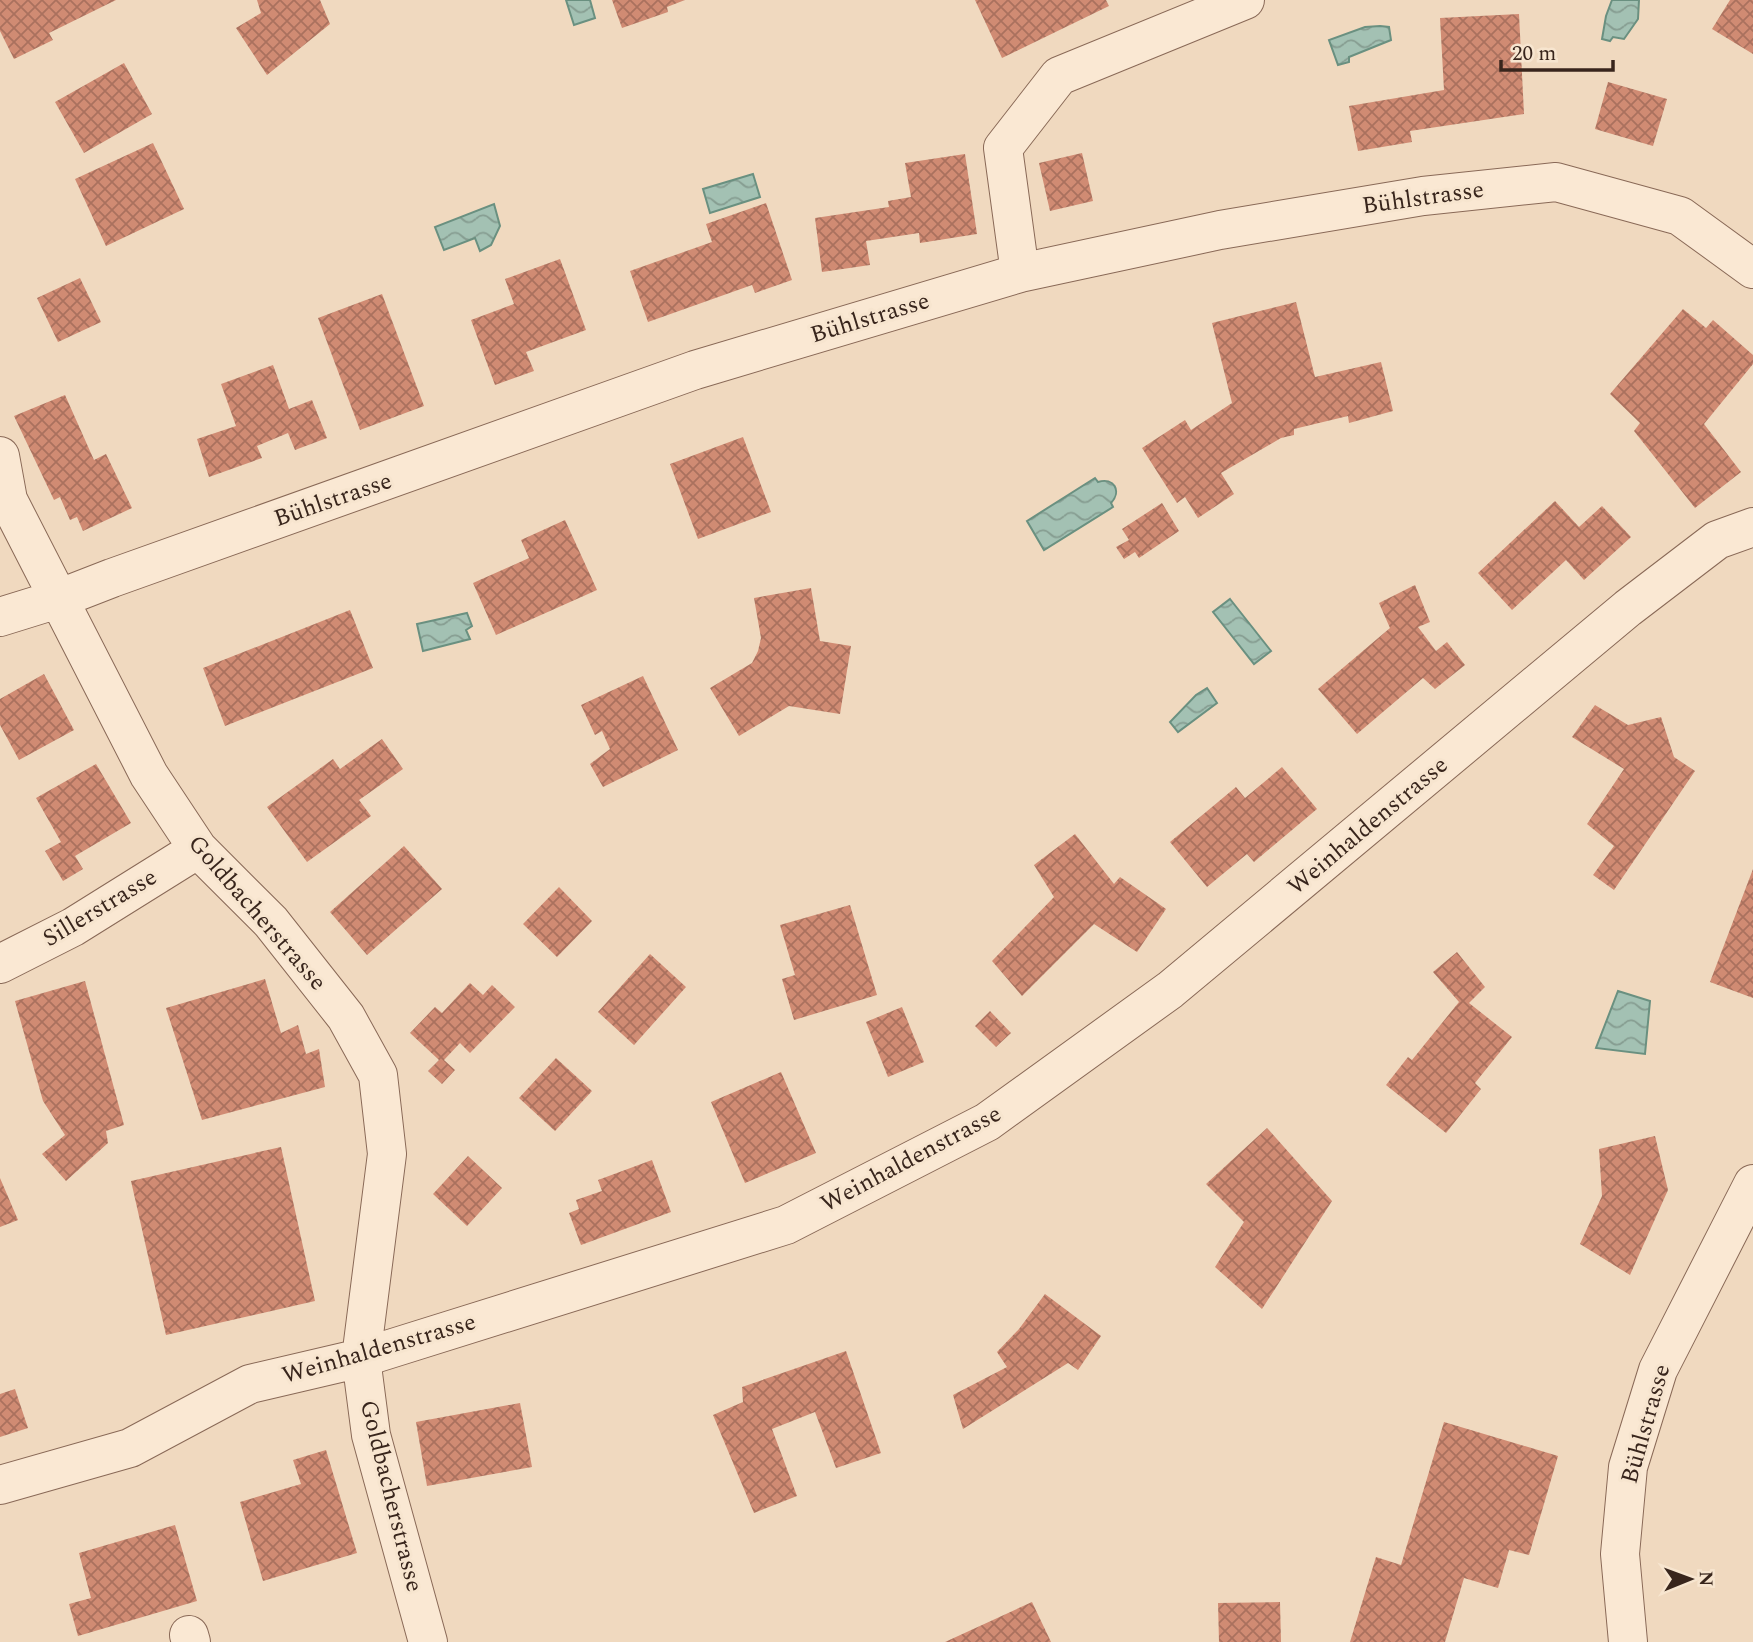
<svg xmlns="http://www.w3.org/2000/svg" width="1753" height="1642" font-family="Spectral,serif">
<defs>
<pattern id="water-waves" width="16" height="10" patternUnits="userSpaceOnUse" patternTransform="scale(1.75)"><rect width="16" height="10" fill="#a3c1b3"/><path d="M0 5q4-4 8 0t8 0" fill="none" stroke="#869d91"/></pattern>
<pattern id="building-cross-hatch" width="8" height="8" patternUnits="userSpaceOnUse" patternTransform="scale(1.75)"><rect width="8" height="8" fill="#d08b73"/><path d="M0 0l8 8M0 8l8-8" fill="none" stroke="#aa715e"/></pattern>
</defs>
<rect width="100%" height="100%" fill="#f0d9bf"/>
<path fill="url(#water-waves)" stroke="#6a9080" stroke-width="2" d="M566 0H590L595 18 574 25Z
M1612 0H1639L1638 19 1624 39 1613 37 1610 41 1602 39 1606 16Z
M1380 26 1389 27 1391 40 1349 57V62L1338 65 1329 40 1365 27Z
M753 174 760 197 710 213 703 189Z
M494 204 500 226 491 245 480 251 475 238 444 250 435 227Z
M1095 478 1098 482C1114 477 1122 491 1111 503L1113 507 1044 550 1027 521Z
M1230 599 1271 651 1254 664 1213 612Z
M467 613 472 626 466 630 470 639 423 651 417 624Z
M1207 688 1217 703 1178 732 1170 722 1196 695Z
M1618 991 1650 1001 1645 1054 1596 1048Z"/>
<path fill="url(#building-cross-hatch)" d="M0 0H116L49 33 53 40 14 59 0 31Z
M257 0H320L330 24 267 75 236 28 261 13Z
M612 0H685L667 7 668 12 622 28Z
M975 0H1106L1109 6 1002 58Z
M1730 0H1753V54L1712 29Z
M1519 14 1524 114 1410 131 1412 142 1358 151 1349 106 1444 90 1440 18Z
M124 63 152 114 84 153 55 102Z
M1608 82 1667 99 1653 146 1595 129Z
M153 143 184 209 106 246 75 179Z
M1082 153 1093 201 1050 211 1039 163Z
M965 154 977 234 920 243 919 233 866 241 870 265 822 272 815 218 889 207 888 201 911 197 905 163Z
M766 203 792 280 755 293 752 285 648 322 630 271 712 242 706 224Z
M560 259 586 330 526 352 534 371 495 385 471 320 514 304 505 279Z
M80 278 101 322 58 342 37 298Z
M382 294 424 406 360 430 318 318Z
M1296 302 1315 377 1381 362 1393 411 1349 423 1348 416 1294 429V435L1281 438 1221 473 1234 494 1198 518 1185 497 1177 503 1142 448 1185 420 1191 430 1232 403 1212 323Z
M1683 309 1706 328 1713 320 1753 355V364L1704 424 1741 472 1695 508 1634 431 1640 423 1610 394Z
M273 365 289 409 312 400 327 438 295 450 288 433 257 446 262 458 209 477 197 439 236 426 221 384Z
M65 395 94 460 106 454 132 508 83 531 77 517 70 520 60 497 54 500 14 416Z
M743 437 771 512 698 539 670 464Z
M1555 501 1579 527 1602 506 1631 537 1584 580 1566 560 1512 610 1478 573Z
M1162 503 1179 531 1139 558 1135 552 1124 559 1116 547 1129 540 1122 529Z
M565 520 597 590 496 635 473 583 529 558 521 540Z
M1415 585 1430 622 1418 627 1436 651 1447 642 1465 665 1435 689 1423 678 1357 734 1318 689 1390 628 1379 603Z
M811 588 820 641 851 646 840 714 789 706 739 736 710 688 752 663 758 651 761 638 754 598Z
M350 610 373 668 225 726 203 668Z
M44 674 74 730 19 760 0 725V699Z
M643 676 678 750 603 787 590 764 610 749 602 731 595 735 581 705Z
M1595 705 1628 725 1661 717 1674 757 1695 771 1614 890 1593 875 1614 846 1587 824 1624 769 1572 737Z
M382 739 403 769 359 800 371 816 307 862 267 807 333 759 340 769Z
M96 764 131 823 75 856 83 869 63 881 45 851 61 842 36 798Z
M1282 767 1317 809 1254 862 1247 854 1207 887 1170 842 1236 787 1245 798Z
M1075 834 1114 884 1120 877 1166 909 1137 952 1094 924 1022 996 992 961 1054 897 1034 865Z
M404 846 442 889 367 955 330 912Z
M1753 869V998L1710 982Z
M559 887 592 921 557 957 523 924Z
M850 905 877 995 794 1020 782 979 795 975 780 925Z
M1457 952 1485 987 1469 1003 1512 1037 1475 1083 1481 1089 1446 1133 1386 1085 1408 1057 1412 1060 1459 1002 1433 972Z
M650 954 686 987 634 1045 598 1012Z
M265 979 281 1033 298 1025 306 1054 319 1049 325 1087 202 1120 166 1008Z
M85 981 124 1125 106 1131 108 1143 66 1181 42 1154 65 1135 43 1101 15 1001Z
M470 983 483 995 492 985 515 1007 470 1053 460 1043 444 1060 455 1070 442 1084 428 1071 439 1060 410 1033 435 1007 442 1013Z
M902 1007 924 1062 888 1077 866 1022Z
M990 1011 1011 1033 996 1047 975 1026Z
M556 1058 592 1091 555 1131 519 1098Z
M781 1072 816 1153 745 1183 711 1102Z
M1267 1128 1332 1201 1262 1309 1215 1267 1244 1222 1206 1184Z
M1655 1136 1668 1190 1630 1275 1580 1244 1602 1196 1599 1149Z
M281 1147 315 1301 166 1335 131 1181Z
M468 1156 502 1188 467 1226 433 1194Z
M652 1160 671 1212 581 1245 569 1213 579 1209 576 1200 602 1191 598 1180Z
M0 1178 18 1220 0 1227Z
M1045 1294 1101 1336 1078 1370 1068 1363 963 1429 953 1395 1007 1367 997 1352 1019 1329Z
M846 1351 881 1453 836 1468 815 1412 772 1429 797 1496 754 1513 713 1415 743 1402 742 1387Z
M15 1389 28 1428 0 1437V1394Z
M520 1403 532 1467 427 1486 416 1422Z
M1444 1422 1558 1456 1529 1555 1509 1550 1498 1588 1464 1578 1445 1642H1350L1376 1557 1401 1565Z
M326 1450 357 1553 263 1581 240 1502 301 1484 293 1460Z
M175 1525 197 1601 78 1636 69 1604 91 1598 79 1553Z
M1032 1602 1051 1642H945Z
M1280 1602 1281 1642H1219L1218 1603Z"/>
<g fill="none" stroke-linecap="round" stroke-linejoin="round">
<defs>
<path id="minor" d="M1020 273 1003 148 1059 76 1245 0
M0 456 8 500 149 775 198 849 271 922 346 1017 378 1075 387 1154 361 1358 371 1435 428 1642
M0 617 58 599 112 578 695 370 1020 273 1220 230 1423 196 1556 182 1680 216 1753 269
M0 964 73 927 198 849
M0 1485 130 1448 250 1384 361 1358 786 1225 987 1122 1170 990 1628 608 1717 540 1753 527
M189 1635 191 1642
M1628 1642 1620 1554 1628 1467 1658 1370 1753 1184"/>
</defs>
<use href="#minor" stroke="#896957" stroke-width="40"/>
<use href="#minor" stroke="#fae8d3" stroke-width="38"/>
</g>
<g text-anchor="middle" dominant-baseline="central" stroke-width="6" stroke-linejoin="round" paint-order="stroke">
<g font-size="24" fill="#38251c" stroke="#f7e5cf">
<text transform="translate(1423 198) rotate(-8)">Bühlstrasse</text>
<text transform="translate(870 318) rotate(-17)">Bühlstrasse</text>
<text transform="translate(333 500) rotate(-19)">Bühlstrasse</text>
<text transform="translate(1368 826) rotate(-40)">Weinhaldenstrasse</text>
<text transform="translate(100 908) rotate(-31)">Sillerstrasse</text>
<text transform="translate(257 913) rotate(49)">Goldbacherstrasse</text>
<text transform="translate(911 1159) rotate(-28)">Weinhaldenstrasse</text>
<text transform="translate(379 1349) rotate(-16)">Weinhaldenstrasse</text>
<text transform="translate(1646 1424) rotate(-74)">Bühlstrasse</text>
<text transform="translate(391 1496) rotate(76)">Goldbacherstrasse</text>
</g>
</g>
<g transform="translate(1690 1579) rotate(89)" stroke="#f7e5cf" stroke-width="5" paint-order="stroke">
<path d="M0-5L12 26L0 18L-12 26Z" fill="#38251c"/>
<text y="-10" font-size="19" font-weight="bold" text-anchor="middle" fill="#38251c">N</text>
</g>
<path d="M1501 60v10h112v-10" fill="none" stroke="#38251c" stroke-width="3.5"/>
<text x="1512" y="60" font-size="21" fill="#38251c" stroke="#f7e5cf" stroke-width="5" paint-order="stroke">20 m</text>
</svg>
